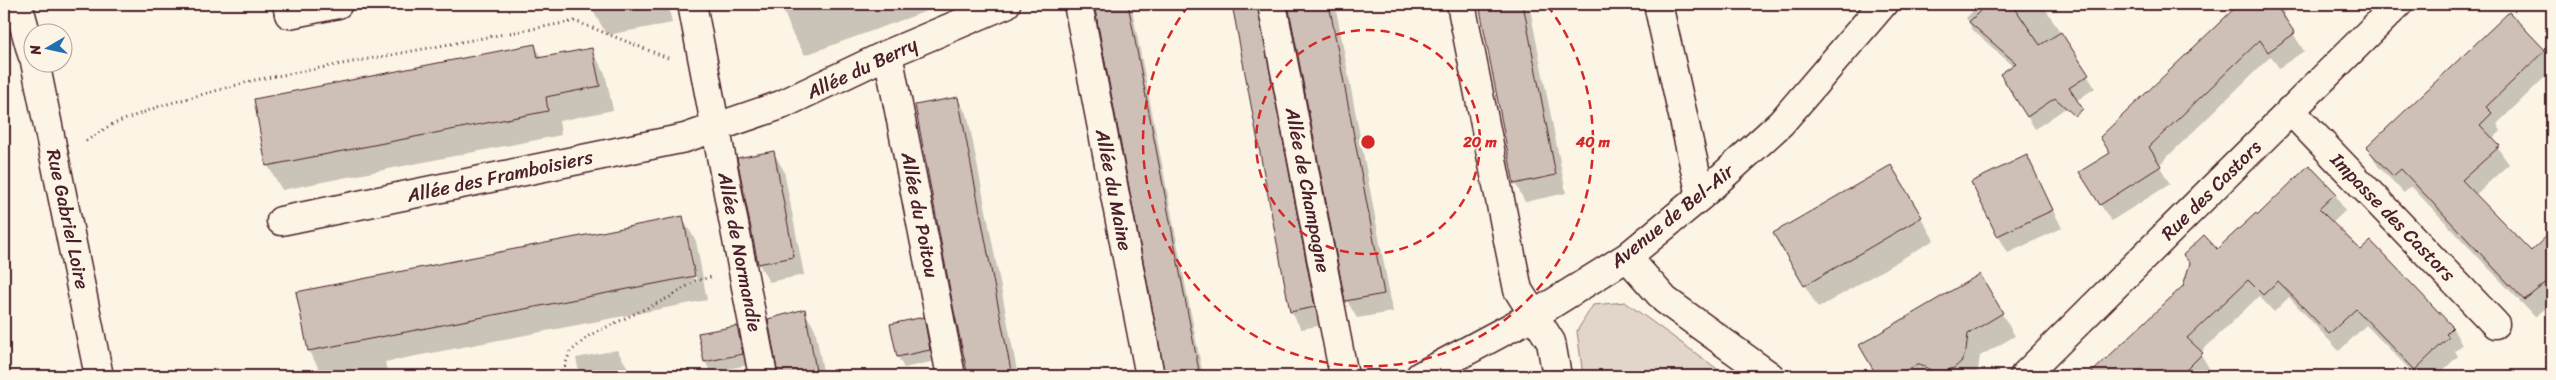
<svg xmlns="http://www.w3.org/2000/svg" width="2556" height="380" font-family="Sriracha,sans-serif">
<rect width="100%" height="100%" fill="#fcf5e5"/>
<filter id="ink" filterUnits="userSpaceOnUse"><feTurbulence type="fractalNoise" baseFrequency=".02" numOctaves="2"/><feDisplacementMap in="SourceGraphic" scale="10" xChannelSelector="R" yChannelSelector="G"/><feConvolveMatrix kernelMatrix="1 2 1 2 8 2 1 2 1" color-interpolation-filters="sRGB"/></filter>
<g filter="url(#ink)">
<path fill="#e2d5ca" stroke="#967a7a" d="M1625 302 1727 376H1583L1577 331 1593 305Z"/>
<path fill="#0003" fill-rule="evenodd" d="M592 4H668L672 23 607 35 593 11Z
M781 4H937L938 7 805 55 792 33Z
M1095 4H1131L1203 376H1166Z
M1233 4H1335L1393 312 1357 318 1347 301 1290 8 1280 6 1324 325 1301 329 1291 311Z
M1480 4H1529L1566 193 1525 202 1515 183Z
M1969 4H2049L2045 8 2095 88 2035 129 2009 87 2013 66 1973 30 1966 18 1973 11Z
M2235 4H2295L2283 12 2287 20 2285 21 2304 51 2279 68 2271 56 2159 165 2170 184 2111 221 2080 173 2111 154 2237 7Z
M535 45 542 59 591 49 605 73 613 110 559 121 561 135 282 190 268 166Z
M2544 51 2552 65V70L2497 124 2501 131 2492 140 2509 164 2475 195 2531 253 2542 242 2552 251V303L2535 317 2411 186 2404 193 2378 166 2368 148Z
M958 99 968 117 1018 376H969L917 106Z
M774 153 784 171 804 275 769 282 759 264Z
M2026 157 2062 228 2008 253 1998 235Z
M1891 166 1934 240 1818 308 1775 234Z
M2335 194 2345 211 2332 223 2361 252 2452 327 2462 345 2455 351 2458 356 2437 376H2416L2366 325 2339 351 2289 297 2274 312 2259 296 2200 353 2209 368 2200 376H2090L2184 286 2191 266 2184 255 2217 251 2258 216Z
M682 218 696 241 707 300 385 362 388 376H326V373L322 374 309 351ZM686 241H689L697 282 695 283Z
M1979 275 2015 336 1980 356 1977 376H1879L1861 345Z
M804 311 815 329 824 376H779Z
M923 318 929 329 935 361 904 368 898 357 891 325Z
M737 327 743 337 748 365 711 372 705 362Z
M617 350 628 368 629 376H580L576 358Z"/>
<path fill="#cfc0b7" stroke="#4a1f2b" d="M1094 4H1128L1200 376H1165Z
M1232 4H1257L1315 307 1290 312Z
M1288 4H1329L1384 294 1345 301Z
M1479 4H1523L1556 175 1514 184Z
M1987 4H2012L2040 45 2061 32 2089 75 2069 88 2083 109 2075 116 2055 98 2027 117 2000 74 2016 63 1969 22Z
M2239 4H2275L2295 33 2268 52 2260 40 2149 147 2161 166 2100 205 2079 172 2110 153 2100 137Z
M2509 12 2545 50 2486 107 2492 113 2480 125 2500 146 2462 180 2531 251 2552 231V278L2524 300 2401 169 2393 176 2366 148Z
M535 44 538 58 592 48 600 86 546 97 548 111 266 166 254 99Z
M958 97 990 264 1012 376H968L954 311 915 105Z
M774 151 794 257 758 264 737 158Z
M2027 155 2053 210 1997 236 1971 182Z
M1891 165 1922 217 1804 286 1773 233Z
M2309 165 2336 193 2319 209 2361 250 2371 241 2453 327 2446 334 2449 337 2415 370 2356 309 2329 334 2278 281 2263 295 2248 280 2187 338 2203 353 2180 376H2088L2183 286 2190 263 2183 255 2204 235 2217 249 2256 213 2258 215Z
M683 216 695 276 308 351 296 292Z
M1980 274 2003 313 1968 334 1966 351 1962 361 1954 368 1944 371H1933L1918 364 1896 376H1877L1859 345Z
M805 309 817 376H778L768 319Z
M924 317 930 350 897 357 890 324Z
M737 326 743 354 704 362 698 333Z"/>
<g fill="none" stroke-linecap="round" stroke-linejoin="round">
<defs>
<path id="minor" d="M18 4 32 54
M287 4 289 14 338 4
M692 4 763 376
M1078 4 1150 376
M1272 4 1344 376
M1461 4 1518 290 1551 342 1557 376
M1658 4 1701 196
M888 54 951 376
M35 62 99 376
M2290 110 2495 324
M281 221 685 138 781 105 888 54 1006 4
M1627 257 1665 300 1770 376
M1420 376 1534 315 1627 257 1701 196 1781 123 1883 4
M2024 376 2398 4"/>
</defs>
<use href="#minor" stroke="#4a1f2b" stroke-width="31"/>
<path stroke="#4a1f2b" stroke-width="3" stroke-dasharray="1 4" stroke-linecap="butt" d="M86 141 111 125 160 106 255 80 575 21 668 58
M561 376 570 352 590 335 670 297 695 281 711 277"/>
<use href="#minor" stroke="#fcf5e5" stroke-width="28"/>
</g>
</g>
<g fill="none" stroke="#d62828" stroke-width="2.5" stroke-dasharray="9 6">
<circle cx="1368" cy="142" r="112"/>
<path d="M1547 5A225 225 0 1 1 1189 5"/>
</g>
<g text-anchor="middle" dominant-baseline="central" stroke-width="4" stroke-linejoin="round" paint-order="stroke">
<g font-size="19" fill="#4a1f2b" stroke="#fcf5e5">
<text transform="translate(862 68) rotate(-25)">Allée du Berry</text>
<text transform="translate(500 176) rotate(-12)">Allée des Framboisiers</text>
<text transform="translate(1114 190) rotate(79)">Allée du Maine</text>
<text transform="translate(1308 190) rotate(79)">Allée de Champagne</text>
<text transform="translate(2211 190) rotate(-45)">Rue des Castors</text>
<text transform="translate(920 215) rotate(79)">Allée du Poitou</text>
<text transform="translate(1672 216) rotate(-39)">Avenue de Bel-Air</text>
<text transform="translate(2393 217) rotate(46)">Impasse des Castors</text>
<text transform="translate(68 219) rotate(78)">Rue Gabriel Loire</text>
<text transform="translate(740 252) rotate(79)">Allée de Normandie</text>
</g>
</g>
<circle cx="1368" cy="142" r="8" fill="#d62828" stroke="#fcf5e5" stroke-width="2.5"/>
<g font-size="15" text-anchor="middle" font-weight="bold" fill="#d62828" stroke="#fcf5e5" stroke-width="4" stroke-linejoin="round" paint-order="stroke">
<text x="1480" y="147">20 m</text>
<text x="1593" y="147">40 m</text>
</g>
<rect width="2556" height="380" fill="none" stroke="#fcf5e5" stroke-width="20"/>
<rect x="10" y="10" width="2536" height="360" fill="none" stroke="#4a1f2b" stroke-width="2" filter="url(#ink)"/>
<g transform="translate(48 48) rotate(261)"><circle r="24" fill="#fcf5e5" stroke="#b59f9b"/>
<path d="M0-4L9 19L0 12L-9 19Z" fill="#1f6fb2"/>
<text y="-8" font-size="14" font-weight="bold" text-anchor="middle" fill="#4a1f2b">N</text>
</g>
</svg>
